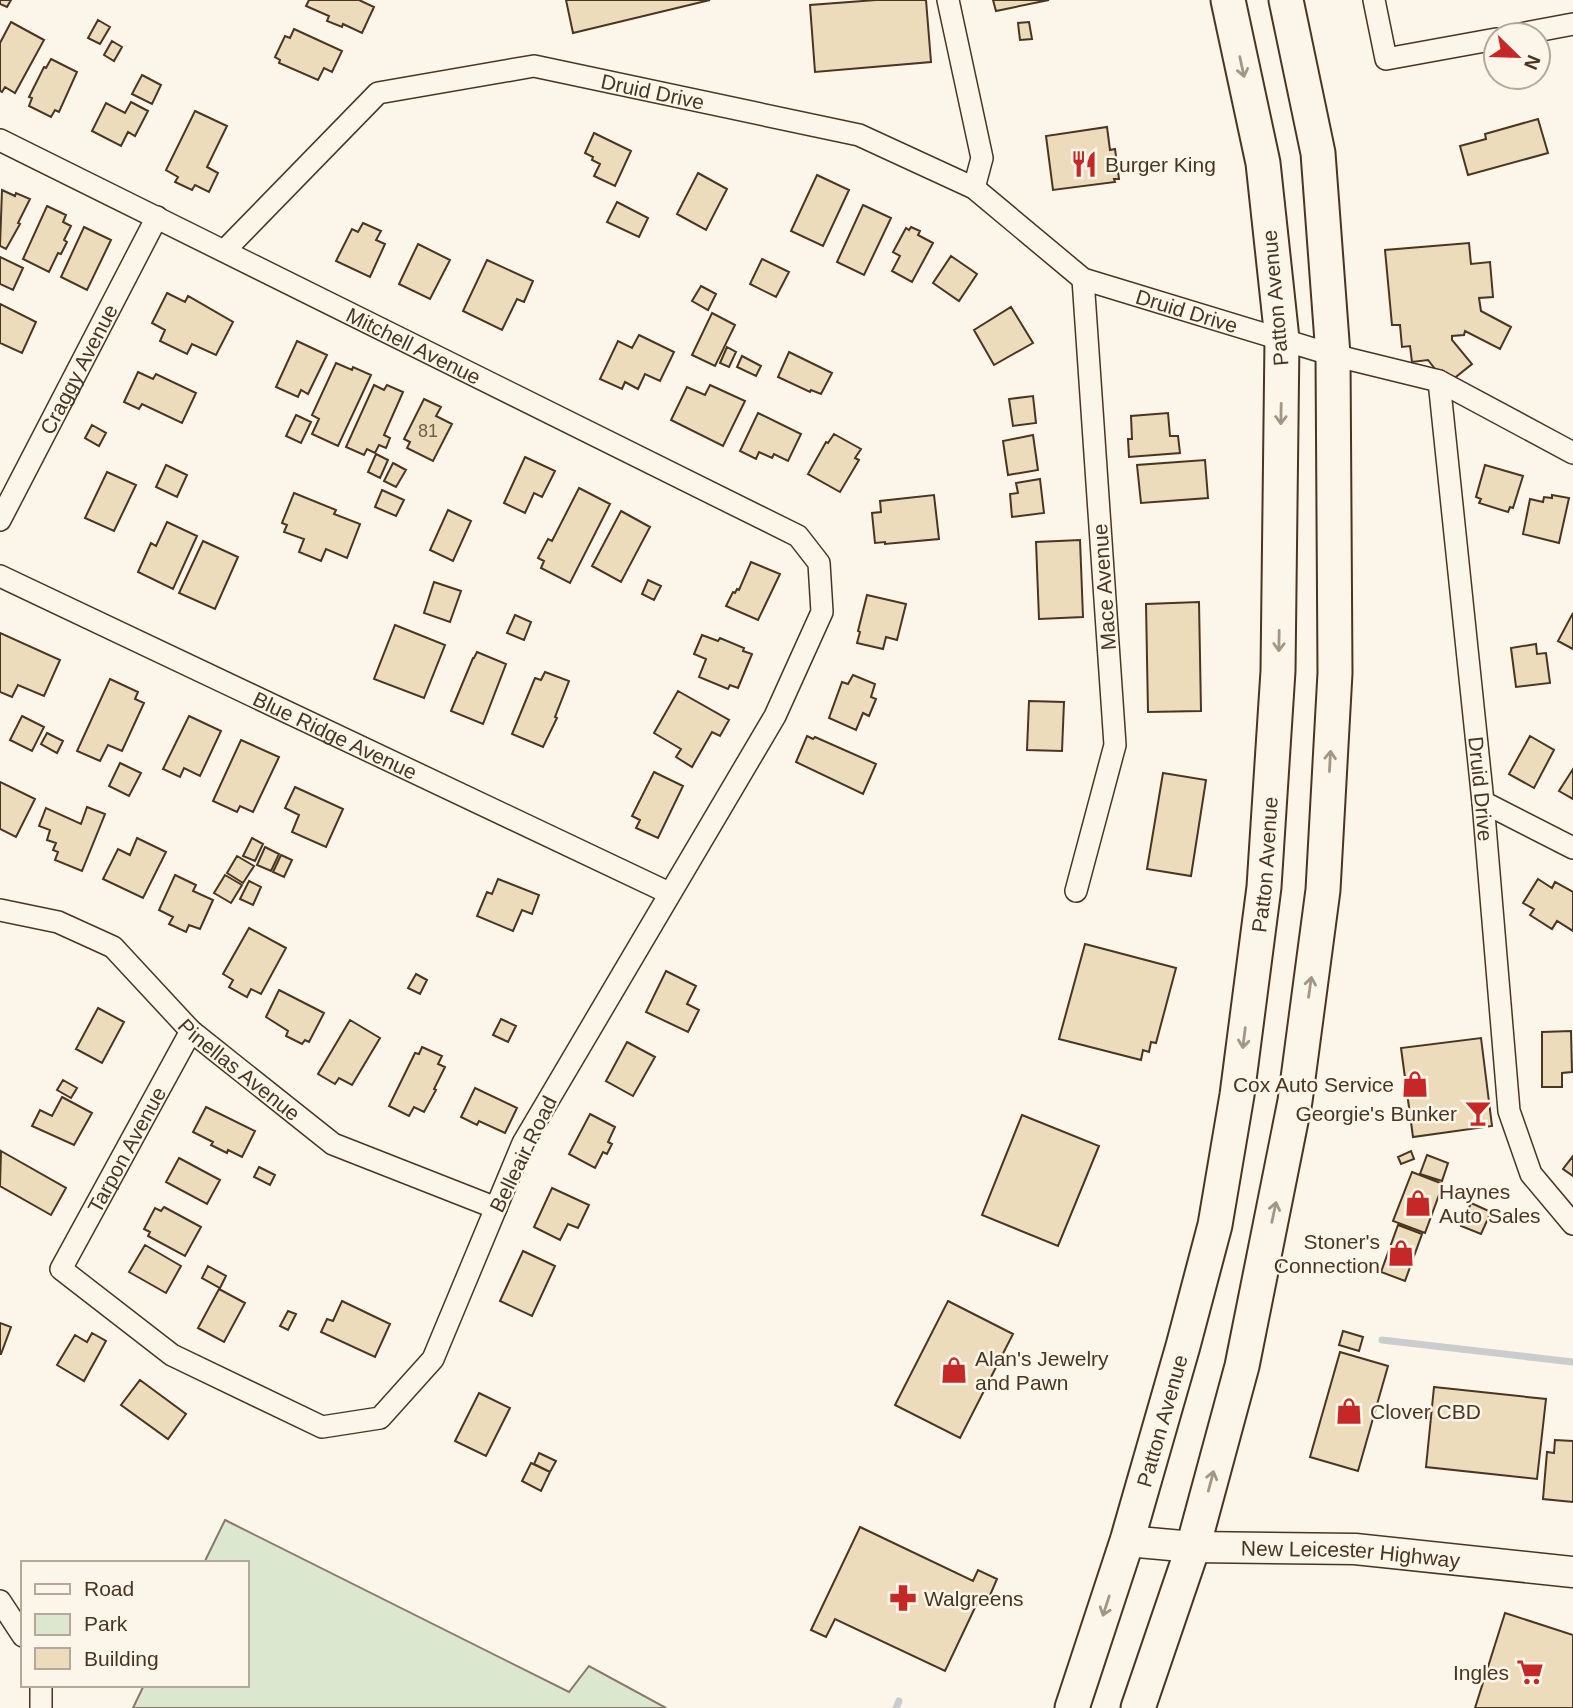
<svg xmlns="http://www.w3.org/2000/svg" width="1573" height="1708" font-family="Helvetica,sans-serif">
<rect width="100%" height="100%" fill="#fbf6e9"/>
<path fill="#dce7d0" stroke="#887966" stroke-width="2" d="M225 1520 569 1692 589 1666 666 1708H133L144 1685H247V1563H204Z"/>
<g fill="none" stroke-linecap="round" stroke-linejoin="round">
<path stroke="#c9cecd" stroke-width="7" d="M1382 1340 1573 1362
M896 1708 899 1701"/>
</g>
<path fill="#ecdcbc" stroke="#4a3520" stroke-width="2" d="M0 0H11L7 7 0 4Z
M309 0H359L374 7 362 33 343 24 342 27 327 21 329 16 306 6Z
M566 0H710L573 33Z
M876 0H926L931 62 815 72 810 5Z
M993 0H1049L996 11Z
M98 20 110 27 100 44 88 38Z
M11 22 44 40 15 93 5 87 2 92 0 91V43Z
M1029 22 1032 39 1020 40 1018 23Z
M294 29 342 51 332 72 324 68 318 80 279 63 280 60 275 57 285 36 290 38Z
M112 41 122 47 114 61 104 55Z
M51 59 77 72 59 112 55 110 51 117 29 106 32 98 29 97 44 67 46 68Z
M142 75 161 85 152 104 132 94Z
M131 102 148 111 135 136 128 132 121 146 92 131 106 103 125 113Z
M195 111 227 126 207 167 218 173 209 192 195 185 192 190 175 182 178 177 166 170Z
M1538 119 1548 153 1468 175 1460 146 1486 139 1485 134Z
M1107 127 1110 150 1115 149 1119 179H1114L1115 182 1053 190 1046 136Z
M594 133 631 151 615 186 594 176 600 164 592 160 593 157 585 153Z
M698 173 727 189 706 230 677 214Z
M817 175 849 190 823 246 791 231Z
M2 190 15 196 16 193 30 199 18 223 20 224 6 249 0 246Z
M617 202 648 218 639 237 607 222Z
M863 205 891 218 864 275 837 262Z
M47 206 66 215 63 222 71 226 64 240 67 242 61 254 58 253 49 272 23 259Z
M363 223 381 231 376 240 385 244 370 277 336 261 352 229 358 232Z
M84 227 111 240 87 290 61 277Z
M911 227 920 231 918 235 933 243 912 282 892 271 900 256 893 252 906 228 909 230Z
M1469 243 1471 264 1490 262 1493 297 1479 298 1481 311 1511 327 1500 349 1465 331 1464 335 1452 336V340L1472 364 1447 384 1428 360 1412 362 1410 346 1402 347 1400 325H1392L1385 250Z
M418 244 450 260 430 299 399 284Z
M951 256 977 274 959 301 933 283Z
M0 257 23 268 13 290 0 284Z
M762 259 789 272 776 297 750 284Z
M487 260 533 281 524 302 517 299 502 330 463 311Z
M701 286 716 294 708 310 692 301Z
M167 293 185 302 188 296 233 322 216 355 192 344 187 354 160 341 165 330 152 323Z
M0 304 36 322 22 353 0 343Z
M1011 307 1033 343 994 365 974 330Z
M712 313 735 325 715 366 692 355Z
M639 335 674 352 660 381 645 374 638 389 625 382 622 389 600 379 618 341 632 348Z
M297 341 327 355 308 394 301 390 298 397 276 387Z
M727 347 736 352 729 367 720 363Z
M789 352 832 373 821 394 811 390 810 392 778 377Z
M742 356 761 366 756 376 737 367Z
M336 363 352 370 353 367 371 375 338 446 312 434 319 419 312 415Z
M138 372 153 379 156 374 196 393 182 423 142 404 139 409 124 402Z
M374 385 384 390 387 385 403 392 384 435 390 438 386 448 379 445 375 453 367 449 364 455 346 447Z
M710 385 745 401 723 446 671 420 687 387 705 395Z
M1033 396 1036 423 1013 426 1009 399Z
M424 399 441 407 436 416 452 424 433 461 407 448 410 442 404 439Z
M758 413 801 434 788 461 774 454 772 458 759 452 756 459 740 451Z
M1168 413 1170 436H1178L1180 453 1129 457 1128 439H1132L1131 416Z
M296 415 311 422 301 443 286 436Z
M92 425 106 433 99 446 85 438Z
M834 434 861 449 855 458 859 460 840 492 808 474 826 442 828 443Z
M1033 435 1038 470 1008 475 1003 441Z
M376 454 388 460 380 478 368 472Z
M525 457 555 471 542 497 534 493 525 513 504 503Z
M1205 460 1208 498 1141 503 1137 465Z
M393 463 406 470 396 487 384 481Z
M166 465 187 475 177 497 156 487Z
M1485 465 1523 476 1513 508 1510 507 1508 512 1479 503 1481 499 1476 497Z
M107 472 136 485 114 531 85 518Z
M1040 479 1044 513 1012 517 1010 494 1018 493 1016 483Z
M579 488 610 504 570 583 541 568 544 561 538 558 548 539 552 541Z
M382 490 404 500 396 516 375 507Z
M294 493 336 510 334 514 360 524 347 558 326 549 321 561 299 552 304 539 284 532 287 525 282 523Z
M934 495 939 539 885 544V542L875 543 872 513 881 512 880 501Z
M1552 495 1569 498 1559 543 1523 534 1530 499 1543 502 1544 497 1552 498Z
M448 510 471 521 453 561 430 550Z
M621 511 650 527 621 582 592 566Z
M167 522 197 536 173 589 138 572 151 543 156 546Z
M1080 540 1083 617 1039 619 1036 542Z
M203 541 238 557 215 609 179 593Z
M751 562 780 574 758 620 726 606 733 592 735 593 737 589 739 590Z
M648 580 661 586 654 600 642 594Z
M434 582 461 591 450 622 424 613Z
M867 595 906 604 897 640 886 637 883 649 857 643 860 632 858 631Z
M1199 602 1201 711 1148 712 1146 604Z
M1573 613V649L1558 641Z
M515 615 531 622 524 640 507 633Z
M395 625 445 645 424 698 374 679Z
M0 633 60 660 44 696 18 685 12 697 0 692Z
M702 635 718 641 720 638 744 648 743 651 752 654 738 688 730 685 728 689 699 677 706 659 694 654Z
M1536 644 1537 654 1546 653 1550 683 1516 687 1511 648Z
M477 652 506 664 483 724 451 711 473 658H474Z
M545 672 569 681 555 717 557 718 543 747 512 734 535 678 541 680Z
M853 675 875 684 871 697 876 699 869 716 863 713 856 730 829 718 842 682 848 684Z
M110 679 138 692 135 699 144 703 122 751 108 745 100 761 77 751Z
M678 691 729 720 720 736 712 732 692 767 676 757 681 749 654 733Z
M1029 701 1064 702 1062 751 1027 750Z
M22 716 44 727 32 751 10 740Z
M189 716 221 731 200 776 184 768 180 777 163 769Z
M47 733 63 741 57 753 41 744Z
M807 736 813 739 815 737 876 764 863 794 796 762Z
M1530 736 1554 750 1534 788 1509 774Z
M241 740 279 757 253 812 240 806 237 812 213 801Z
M120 763 141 773 129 796 109 786Z
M1573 769V799L1559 791Z
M654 772 683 786 658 838 636 828 640 820 632 816Z
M1163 773 1206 780 1191 876 1147 869Z
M0 782 35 799 16 837 0 829Z
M295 787 343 809 326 847 292 832 299 815 285 808Z
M87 807 105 814 82 871 55 860 58 852 53 850 56 843 47 840 50 830 39 826 46 808 81 824Z
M137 838 166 852 143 898 103 879 118 849 130 855Z
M252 838 263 844 255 861 243 856Z
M265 847 279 854 271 871 257 865Z
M281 855 292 860 284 877 273 872Z
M237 856 254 866 243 883 227 873Z
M175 875 196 885 193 891 213 900 200 929 189 925 186 932 169 924 173 917 159 910Z
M225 875 242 885 231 903 214 893Z
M498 879 539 895 532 914 522 910 513 931 477 916 487 892 492 894Z
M1538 879 1552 888 1555 882 1573 892V931L1557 921 1552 929 1530 915 1534 909 1523 903Z
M249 881 261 887 253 905 240 899Z
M249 928 286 948 261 994 251 989 247 997 229 987 233 980 223 974Z
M1085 944 1176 968 1156 1043 1151 1042 1149 1052 1143 1050 1141 1060 1059 1039Z
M666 971 696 986 687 1004 699 1010 688 1032 646 1012Z
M416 974 427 980 420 994 408 988Z
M279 990 324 1013 309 1042 305 1040 302 1044 286 1036 288 1031 266 1017Z
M98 1008 124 1022 102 1063 76 1049Z
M501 1019 516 1026 508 1042 493 1035Z
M350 1020 380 1038 352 1085 339 1078 335 1084 318 1074Z
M1571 1031 1572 1072 1562 1073V1087H1542V1032Z
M1481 1038 1492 1126 1413 1137 1401 1048Z
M627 1042 655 1057 633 1096 606 1081Z
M422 1047 442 1056 438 1064 445 1067 434 1089 436 1090 424 1112 414 1107 409 1116 389 1106 415 1053 419 1054Z
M63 1080 77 1088 71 1098 57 1090Z
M475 1088 517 1108 505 1133 479 1121 477 1125 461 1117Z
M62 1097 92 1113 74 1145 32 1126 40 1110 52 1116Z
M206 1107 255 1131 242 1157 228 1150 227 1153 211 1145 213 1142 193 1132Z
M590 1114 615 1127 608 1142 612 1144 607 1154 603 1152 595 1168 569 1154Z
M1022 1115 1099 1146 1058 1246 982 1215Z
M1 1151 66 1188 51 1215 0 1186Z
M1411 1151 1414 1159 1401 1164 1398 1157Z
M1427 1155 1448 1163 1442 1181 1420 1174Z
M1573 1156V1176L1563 1169Z
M179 1158 220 1180 207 1204 166 1182Z
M259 1167 275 1175 270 1185 254 1177Z
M1412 1172 1443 1184 1425 1233 1393 1221Z
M552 1188 589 1205 578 1228 568 1224 560 1240 534 1227Z
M1471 1203 1491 1212 1481 1234 1461 1226Z
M164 1207 201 1227 185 1256 148 1236 150 1232 144 1229 155 1208 161 1211Z
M1398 1225 1422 1234 1405 1281 1381 1272Z
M145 1245 181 1266 166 1293 129 1272Z
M523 1251 555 1266 532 1316 500 1301Z
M208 1266 226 1276 220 1288 202 1278Z
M219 1289 245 1303 224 1342 198 1328Z
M342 1301 390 1324 375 1357 321 1332 327 1319 333 1321Z
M948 1301 1013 1334 960 1438 895 1405Z
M288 1311 296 1314 288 1330 280 1326Z
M0 1323 11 1327 1 1354H0Z
M1343 1331 1363 1337 1359 1351 1339 1345Z
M92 1333 106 1341 84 1381 57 1365 75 1335 87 1342Z
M1340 1352 1388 1366 1358 1471 1310 1457Z
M140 1380 186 1414 168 1439 121 1405Z
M1434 1387 1546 1399 1537 1479 1426 1467Z
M479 1393 510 1408 486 1456 455 1441Z
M1555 1440 1573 1441V1502L1543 1499 1547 1452 1554 1453Z
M539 1453 556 1461 550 1472 534 1464Z
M531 1463 550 1472 541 1491 522 1481Z
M860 1527 973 1581 978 1570 997 1579 988 1600 980 1597 945 1671 835 1619 826 1637 811 1630Z
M1505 1613 1573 1635V1708H1475Z"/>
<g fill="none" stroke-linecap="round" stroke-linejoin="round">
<defs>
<g id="minor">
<path d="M948 0 982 158 974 188"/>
<path d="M1374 0 1386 59 1496 39"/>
<path d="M1515 35 1573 24"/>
<path id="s1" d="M0 140 798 536 819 563 822 612 775 716 523 1143 433 1359 380 1418 322 1427 172 1355 61 1269 191 1031"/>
<path id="s2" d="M225 250 378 93 534 66 859 135 974 188 1083 279 1333 355 1439 381 1573 453"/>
<path id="s3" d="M1439 381 1483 802 1509 1111 1531 1174 1573 1224"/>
<path id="s4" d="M0 520 157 217"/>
<path id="s5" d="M0 576 669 893"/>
<path d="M1483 802 1573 848"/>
<path d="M1076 891 1115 745 1083 279"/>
<path id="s6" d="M0 910 58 922 113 947 191 1031 333 1144 496 1208"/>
<path d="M0 1601 23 1636"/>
<path d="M41 1685V1708"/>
</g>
<g id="secondary">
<path id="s7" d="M1127 1541 1193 1547 1355 1549 1573 1572"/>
</g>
<g id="primary">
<path id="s8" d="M1072 1708 1127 1541 1183 1346 1215 1225 1237 1095 1264 887 1278 671 1282 339 1263 163 1228 0"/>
<path d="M1138 1708 1193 1547 1242 1366 1295 1101 1323 890 1335 673 1333 355 1318 153 1286 0"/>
</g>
</defs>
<use href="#minor" stroke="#4a3520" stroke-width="24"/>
<use href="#secondary" stroke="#4a3520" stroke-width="33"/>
<use href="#primary" stroke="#4a3520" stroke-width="37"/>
<use href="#minor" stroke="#fbf6e9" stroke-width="21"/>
<use href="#secondary" stroke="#fbf6e9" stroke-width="30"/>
<use href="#primary" stroke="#fbf6e9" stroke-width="33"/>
</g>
<defs><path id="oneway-shaft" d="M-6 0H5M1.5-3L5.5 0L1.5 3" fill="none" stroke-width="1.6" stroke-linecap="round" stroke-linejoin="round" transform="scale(1.75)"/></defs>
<g stroke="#a29684">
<use href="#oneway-shaft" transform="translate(1242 67) rotate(78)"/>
<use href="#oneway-shaft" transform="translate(1281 414) rotate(91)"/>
<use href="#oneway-shaft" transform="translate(1279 641) rotate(91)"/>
<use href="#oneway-shaft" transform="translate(1330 761) rotate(-87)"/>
<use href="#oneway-shaft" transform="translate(1310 987) rotate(-82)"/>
<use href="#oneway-shaft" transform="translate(1244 1038) rotate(97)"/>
<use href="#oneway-shaft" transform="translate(1274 1212) rotate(-78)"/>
<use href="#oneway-shaft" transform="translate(1211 1481) rotate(-75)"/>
<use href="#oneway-shaft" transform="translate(1106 1606) rotate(108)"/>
</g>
<defs>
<symbol id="restaurant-bare" viewBox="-9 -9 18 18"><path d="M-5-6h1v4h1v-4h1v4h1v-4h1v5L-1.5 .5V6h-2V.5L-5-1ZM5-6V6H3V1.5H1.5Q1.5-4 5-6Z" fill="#c62828" stroke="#fbf6e9" stroke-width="2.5" paint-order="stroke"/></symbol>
<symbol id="shop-bare" viewBox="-9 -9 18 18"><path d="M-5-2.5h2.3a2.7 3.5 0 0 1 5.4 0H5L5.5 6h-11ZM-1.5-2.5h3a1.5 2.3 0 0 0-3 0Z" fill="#c62828" stroke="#fbf6e9" stroke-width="2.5" paint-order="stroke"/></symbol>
<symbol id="bar-bare" viewBox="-9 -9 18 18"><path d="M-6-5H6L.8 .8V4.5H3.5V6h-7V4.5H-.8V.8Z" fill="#c62828" stroke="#fbf6e9" stroke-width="2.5" paint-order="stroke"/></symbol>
<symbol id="pharmacy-bare" viewBox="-9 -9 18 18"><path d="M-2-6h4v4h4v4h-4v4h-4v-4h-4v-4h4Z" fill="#c62828" stroke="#fbf6e9" stroke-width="2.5" paint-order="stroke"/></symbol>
<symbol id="supermarket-bare" viewBox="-9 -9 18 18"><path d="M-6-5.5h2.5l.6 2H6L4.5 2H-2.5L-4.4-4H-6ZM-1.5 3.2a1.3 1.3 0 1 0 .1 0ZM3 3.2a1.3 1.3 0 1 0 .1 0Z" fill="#c62828" stroke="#fbf6e9" stroke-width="2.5" paint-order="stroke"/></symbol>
</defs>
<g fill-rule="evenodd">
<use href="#restaurant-bare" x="1065" y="145" width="38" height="38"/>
<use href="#shop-bare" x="1396" y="1065" width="38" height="38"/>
<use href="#bar-bare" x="1459" y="1094" width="38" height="38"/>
<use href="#shop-bare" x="1399" y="1184" width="38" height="38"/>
<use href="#shop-bare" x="1382" y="1234" width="38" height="38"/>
<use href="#shop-bare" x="935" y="1351" width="38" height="38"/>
<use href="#shop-bare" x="1330" y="1392" width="38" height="38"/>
<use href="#pharmacy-bare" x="884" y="1579" width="38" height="38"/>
<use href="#supermarket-bare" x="1511" y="1653" width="38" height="38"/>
</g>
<g text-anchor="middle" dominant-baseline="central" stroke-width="5" stroke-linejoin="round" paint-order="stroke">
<g font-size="18" fill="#725f47">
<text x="428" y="431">81</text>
</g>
<g font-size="21" fill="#4a3520" stroke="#fbf6e9">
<text stroke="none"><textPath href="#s2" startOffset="499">Druid Drive</textPath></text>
<text transform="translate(1275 298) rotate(-95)">Patton Avenue</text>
<text stroke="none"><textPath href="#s2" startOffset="1087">Druid Drive</textPath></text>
<text stroke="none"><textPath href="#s1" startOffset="462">Mitchell Avenue</textPath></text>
<text stroke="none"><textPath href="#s4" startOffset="170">Craggy Avenue</textPath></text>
<text transform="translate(1104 587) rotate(-94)">Mace Avenue</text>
<text stroke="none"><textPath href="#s5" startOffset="371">Blue Ridge Avenue</textPath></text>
<text stroke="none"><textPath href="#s3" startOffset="410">Druid Drive</textPath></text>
<text stroke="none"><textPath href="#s8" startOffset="868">Patton Avenue</textPath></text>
<text stroke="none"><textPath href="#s6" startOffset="296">Pinellas Avenue</textPath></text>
<text stroke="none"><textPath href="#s1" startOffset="2399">Tarpon Avenue</textPath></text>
<text transform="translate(523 1154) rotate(-64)">Belleair Road</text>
<text stroke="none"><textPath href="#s8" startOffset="301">Patton Avenue</textPath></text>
<text stroke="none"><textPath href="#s7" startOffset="224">New Leicester Highway</textPath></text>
</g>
<g font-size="21" fill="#4a3520" stroke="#fbf6e9" text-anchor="start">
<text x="1105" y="164">Burger King</text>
<text x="1394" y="1084" text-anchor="end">Cox Auto Service</text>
<text x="1457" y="1113" text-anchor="end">Georgie's Bunker</text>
<text x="1439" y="1191">Haynes<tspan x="1439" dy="24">Auto Sales</tspan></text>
<text x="1380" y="1241" text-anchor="end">Stoner's<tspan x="1380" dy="24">Connection</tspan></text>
<text x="975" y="1358">Alan's Jewelry<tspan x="975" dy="24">and Pawn</tspan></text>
<text x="1370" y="1411">Clover CBD</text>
<text x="924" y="1598">Walgreens</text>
<text x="1509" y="1672" text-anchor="end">Ingles</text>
</g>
</g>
<rect x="21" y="1561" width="228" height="126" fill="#fbf6e9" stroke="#b4a999" stroke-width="2"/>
<rect x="35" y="1584" width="35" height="10" fill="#fbf6e9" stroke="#b4a999" stroke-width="2"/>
<text x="84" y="1596" font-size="21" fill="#4a3520">Road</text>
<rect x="35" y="1614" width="35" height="21" fill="#dce7d0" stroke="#b4a999" stroke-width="2"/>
<text x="84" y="1631" font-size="21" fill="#4a3520">Park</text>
<rect x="35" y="1648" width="35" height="21" fill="#ecdcbc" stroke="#b4a999" stroke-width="2"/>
<text x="84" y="1666" font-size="21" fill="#4a3520">Building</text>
<g transform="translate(1517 56) rotate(113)"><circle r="33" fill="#fbf6e9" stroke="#b4a999" stroke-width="2"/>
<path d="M0-5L12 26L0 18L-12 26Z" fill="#c62828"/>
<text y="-10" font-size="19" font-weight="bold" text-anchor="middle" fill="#4a3520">N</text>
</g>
</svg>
